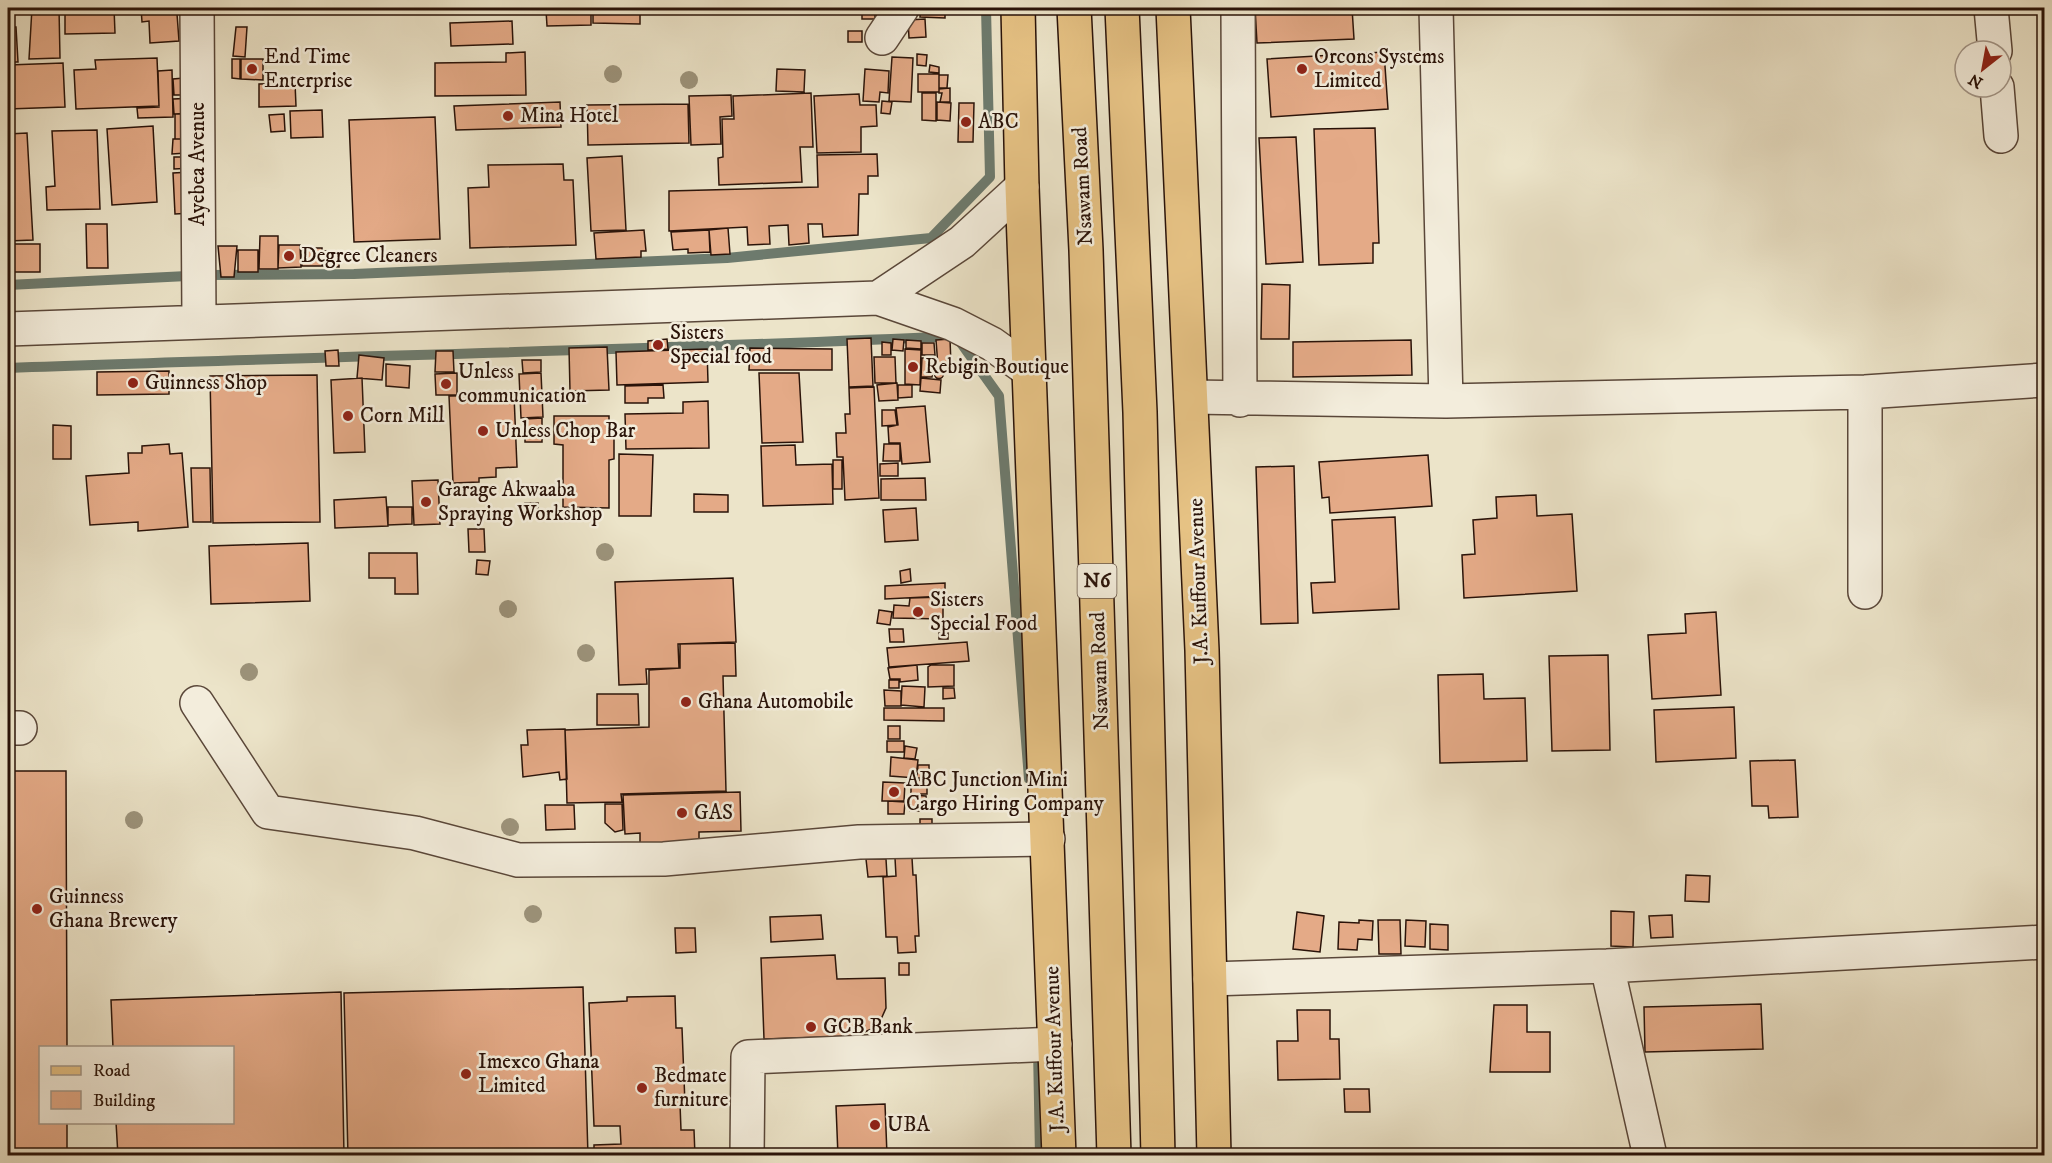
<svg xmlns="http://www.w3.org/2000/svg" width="2052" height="1163" font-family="'IM FELL DW Pica',serif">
<rect width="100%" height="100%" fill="#ece4c9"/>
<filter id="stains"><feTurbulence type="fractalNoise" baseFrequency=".00333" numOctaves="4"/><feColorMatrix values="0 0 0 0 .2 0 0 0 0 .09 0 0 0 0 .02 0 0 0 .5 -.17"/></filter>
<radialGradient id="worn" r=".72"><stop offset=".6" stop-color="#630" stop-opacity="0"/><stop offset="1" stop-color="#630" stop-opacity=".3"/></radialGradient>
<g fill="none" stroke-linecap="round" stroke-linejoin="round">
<path stroke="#6d7a6d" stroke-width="10" d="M8 285 207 275 354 274 727 258 931 238 990 177 986 8
M8 368C324 356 640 351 956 336L999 396 1029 779
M1038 1049 1040 1156"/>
</g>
<path fill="#e4aa87" stroke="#2a1309" stroke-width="1.5" d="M32 8H59L60 58 29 59Z
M65 8H114L115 33 65 34Z
M141 8H169V14H177L179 41 150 43 149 21 142 22Z
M593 8 640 9V24L593 23Z
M862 8H885V10H875V19H862Z
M921 8H945V18L920 17Z
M1255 8H1352L1354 39 1257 43Z
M591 9V25L547 26 546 10Z
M925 19 926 37 909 38 908 20Z
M512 21 513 44 451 46 450 23Z
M8 27H16L18 62H8Z
M236 27H247L245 57 233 56Z
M848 31H862V42H848Z
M525 52 526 95 435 96V63L506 62V53Z
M1384 52 1388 109 1271 117 1267 59Z
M917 54 927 55 926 66 917 65Z
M892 57 913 58 911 102 889 101Z
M157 58 159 106 76 109 74 70 96 69 95 60Z
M232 59H240V79L232 78Z
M241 59H263V80L241 79Z
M63 63 65 107 8 109V65Z
M930 65 939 67V73L929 72Z
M777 69 805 70 804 92 776 91Z
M865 69 889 71 888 93 880 92 879 102 863 101Z
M172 70 173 117 138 118 137 108 159 107 158 71Z
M918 74H939V92H918Z
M939 75H948L947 88H939Z
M184 78 186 95H174L173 79Z
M295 83 296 106 259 107V84Z
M950 88V102H940L942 93H939V89Z
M811 93 813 147H800L802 182 719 185 718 158 723 157 722 119H734L733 96Z
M922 93H936V121L922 120Z
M859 94 860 105H876L877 126 861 127V152L817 153 814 96Z
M731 95 732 116 720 117 721 144 691 145 689 96Z
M196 98 197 113 174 114 173 99Z
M882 101 892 102 890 114 881 113Z
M560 102 561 127 456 130 454 106Z
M937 102 951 103 950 121 937 120Z
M959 103H974L973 142H958Z
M688 104 689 143 588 145 587 105Z
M322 110 323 137 291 138 290 111Z
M175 114H197V139H175Z
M284 114 285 131 271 132 269 115Z
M435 117 440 239 354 242 349 120Z
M153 126 157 202 112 205 107 129Z
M1375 128 1379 243H1373V263L1319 265 1314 129Z
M97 130 100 209 47 210 46 187 55 186 52 131Z
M27 133 33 240 8 241V134Z
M1296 137 1303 262 1266 264 1259 138Z
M173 139H187L186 153 172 154Z
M877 154 878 176H868V194H859L858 235 823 237 822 224H808L809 243 789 245 788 225 769 226 770 244 748 245 747 227 669 231V191L818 187 817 155Z
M622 156 626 230 591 231 587 158Z
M174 157H192L193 168 174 169Z
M563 164 564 180H573L576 245 470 248 468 188 489 187 488 165Z
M191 172 193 213 175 214 173 173Z
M86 224H107L108 268H87Z
M728 228 730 254 711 255 709 230Z
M644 230 646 251H641V257L596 259 594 233Z
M709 230 710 252 688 253V249L673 250 671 232Z
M260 236H278V269H259Z
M8 244H40V272H8Z
M279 245H300L301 267 278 268Z
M218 246H237L234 277H221Z
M302 248H322V266H302Z
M238 250H258V272H238Z
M324 251H339V267L323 266Z
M1262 284 1290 285 1289 339H1261Z
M871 338 873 386 849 387 847 339Z
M667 339 668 349 648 350V341Z
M893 339 904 340 903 351 892 350Z
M950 339 951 365 938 366 936 340Z
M906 340 921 341V349L906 348Z
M1411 340 1412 375 1293 377V342Z
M882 342 891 343V355H882Z
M922 343H934L935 355H922Z
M607 347 609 390 570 391 569 348Z
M750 348 832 349V370H749Z
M707 349 708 382 617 385 616 352Z
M905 349 921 350 920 385 905 384Z
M338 350 339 366H326L325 351Z
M436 351H453L454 372H435Z
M359 355 384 358 382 380 357 378Z
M874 357H895L896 383H875Z
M922 358H934L932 377H921Z
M522 360H541V372L523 373Z
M386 364 410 366 409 388 386 386Z
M934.5 374a4.5 4.5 0 1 1 9 0a4.5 4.5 0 1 1-9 0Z
M169 371V394L97 395V372Z
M457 373V395H436L435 374Z
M541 373 543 417 521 418 519 374Z
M759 373H799L803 442 762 443Z
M317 375 320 522 213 523 210 376Z
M362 378 365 452 334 453 331 380Z
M921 378 941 380 940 393 920 391Z
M897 383 898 400 879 401 877 385Z
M663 385 664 398H648V403H625V386Z
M898 385H912V397L898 398Z
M874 387 879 498 845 500 843 457H837L836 433H846L845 414H850L849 388Z
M514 395 517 467 496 468V477L479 478V482L453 483 449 396Z
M708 401 709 448 626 449 625 414 683 413V402Z
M925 406 930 462 902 464 900 443H889L888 427 898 425 896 408Z
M882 410H895L897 425 882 426Z
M554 416H609V435H614V459L609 460V508L563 507V445L554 444Z
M542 418V442H525V419Z
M53 425 71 426V459H53Z
M169 444 170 454 182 453 188 527 138 531V522L90 525 86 476 129 473 128 453H142V446Z
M884 444H900V461H883Z
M795 445 796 465 832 464 833 504 763 506 761 446Z
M619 454 653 455 651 516H619Z
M1428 455 1432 506 1330 513 1329 497 1322 498 1319 462Z
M833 460H842V489H833Z
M898 463V476H880V464Z
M1294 466 1298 623 1261 624 1256 467Z
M191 468H210L211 522H193Z
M925 478 926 500H881V479Z
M438 480 440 524 414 525 412 481Z
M694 494 728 495V512H694Z
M1536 495 1537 516 1572 514 1577 591 1464 598 1462 555 1475 554 1473 520 1497 518 1496 497Z
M386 497 388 526 335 528 334 500Z
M525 503H538V515H525Z
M388 507H412V524L388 525Z
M916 508 918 540 885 542 883 510Z
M1395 517 1399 609 1313 613 1311 583 1335 582 1332 520Z
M468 529H484L485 552H469Z
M308 543 310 601 211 604 209 546Z
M369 553H417L418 594H395V578H369Z
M477 560 490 561 488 575 476 574Z
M910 569 911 581 901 583 900 571Z
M733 578 736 642 678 644 679 668 646 669 647 684 619 685 615 582Z
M945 583V596L885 599V586Z
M943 597V619L893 618 894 605 909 606 910 598Z
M879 610 892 612 890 625 877 623Z
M1716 612 1721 695 1652 699 1648 635 1686 633 1685 614Z
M936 622H947V630H935Z
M889 629H903L904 642H890Z
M939 633H948V639H939Z
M967 642 969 661 889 667 887 648Z
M735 643 736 676H723L726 791 621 794 622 802 567 803 565 730 649 727V670L680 668V644Z
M1608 655 1610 750 1552 751 1549 656Z
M917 665 918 680 900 682V679H890L888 668Z
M931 665H954V686L928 687V667Z
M1483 674 1484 699 1525 698 1527 761 1440 763 1438 675Z
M889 680H899V688H889Z
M902 686 925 687 924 707 901 705Z
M943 688H954L955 698 943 699Z
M884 690 901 691V706H885Z
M597 694H638L639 725H597Z
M1734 707 1736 758 1656 762 1654 710Z
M884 708H944V721L884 720Z
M888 726H900V739H888Z
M565 729 567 779 560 780 559 772 523 777 521 745H528L527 730Z
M887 741H904V752H887Z
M905 746 917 748 915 759 904 758Z
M891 757 918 760 916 778 890 776Z
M1795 760 1798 817 1769 818 1768 806H1752L1750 761Z
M918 765H929V778H917Z
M8 771H66L67 1048H40V1122H67V1156H8Z
M911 780H927V794H911Z
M883 782 905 783 904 801H882Z
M740 792 741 831 699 832V844L640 846V833L625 834 623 795Z
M910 795 926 796 927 811H910Z
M888 801 905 802 904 814H888Z
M605 804H622L623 830 615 832 605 823Z
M545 805H574L575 829 546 830Z
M920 819H932V826H920Z
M895 858H912L913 875H916L919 936H915L916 952 898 953 897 937H886L883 877 896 876Z
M866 859H886L887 876 868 877Z
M1686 875 1710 876 1709 902 1685 901Z
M1611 911 1634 912 1633 947 1611 946Z
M1297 912 1324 916 1320 952 1293 949Z
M821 915 823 939 771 942 770 917Z
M1672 915 1673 937 1651 938 1649 916Z
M1359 920 1373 921 1372 940 1358 939 1357 950 1338 949 1339 922 1359 923Z
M1378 920H1400L1401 954H1379Z
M1406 920 1426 921 1425 947 1405 946Z
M1430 924 1448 925V950L1430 949Z
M675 928H695L696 952 676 953Z
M835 955 837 979 885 978 886 1008 878 1026 856 1036 764 1039 761 958Z
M899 963H909V975H899Z
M583 987 588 1156H348L344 993Z
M341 992 344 1156H118L116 1122H232V1048H113L111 1000Z
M675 996 676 1028H682L685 1104H680L681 1130H694L695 1156H594V1145L621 1144 620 1126H594L589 1003 627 1001V997Z
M1761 1004 1763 1049 1645 1052 1644 1007Z
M1494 1005H1527V1032H1550V1072H1490Z
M1297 1010H1330V1039H1339L1340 1079 1278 1080 1277 1041H1298Z
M1344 1089H1369L1370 1112H1345Z
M885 1104 887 1155 838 1156 836 1106Z"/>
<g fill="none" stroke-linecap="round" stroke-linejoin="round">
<defs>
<path id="minor" d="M197 8 199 320
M1238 8 1240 400
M1436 8 1446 401
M1991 8 1995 51
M882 38 902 8
M1997 87 2001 136
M878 298 962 242 1022 187
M8 329 878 298 953 324 992 344 1031 372
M1191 397 1446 401 1865 392 2044 380
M1865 592V392
M197 703 268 812 415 833 518 860 664 859 859 842 1048 839
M8 728H20
M1607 966 1650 1156
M1210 979 1607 966 2044 942
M747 1156 748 1057 1055 1044"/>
<path id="major" d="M1018 8 1022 187 1059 1156
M1173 8 1202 650 1214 1156"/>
<path id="highway" d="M1074 8 1086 250 1114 1156
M1122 8 1140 412 1158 1156"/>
</defs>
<use href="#minor" stroke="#5a4739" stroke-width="36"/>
<use href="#major" stroke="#2a1309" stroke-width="36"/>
<use href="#highway" stroke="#2a1309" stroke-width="36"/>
<use href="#minor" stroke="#f3eddc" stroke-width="33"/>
<use href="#major" stroke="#e6c284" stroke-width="33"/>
<use href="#highway" stroke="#e6c284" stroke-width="33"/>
</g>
<g fill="#9c937b">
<circle cx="613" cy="74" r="9"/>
<circle cx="689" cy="80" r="9"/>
<circle cx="605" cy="552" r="9"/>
<circle cx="508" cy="609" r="9"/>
<circle cx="586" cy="653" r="9"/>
<circle cx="249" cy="672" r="9"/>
<circle cx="134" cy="820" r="9"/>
<circle cx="510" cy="827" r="9"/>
<circle cx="533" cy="914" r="9"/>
</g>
<g fill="#8f2418" stroke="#f3eddc" stroke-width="2">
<circle cx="252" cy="69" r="6"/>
<circle cx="1302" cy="69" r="6"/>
<circle cx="508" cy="116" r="6"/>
<circle cx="966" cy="122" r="6"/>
<circle cx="289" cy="256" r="6"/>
<circle cx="658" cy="345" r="6"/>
<circle cx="913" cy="367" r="6"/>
<circle cx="133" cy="383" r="6"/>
<circle cx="446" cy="384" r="6"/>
<circle cx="348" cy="416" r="6"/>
<circle cx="483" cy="431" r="6"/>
<circle cx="426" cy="502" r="6"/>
<circle cx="918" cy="612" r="6"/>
<circle cx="686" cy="702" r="6"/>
<circle cx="894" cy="792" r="6"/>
<circle cx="682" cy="813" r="6"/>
<circle cx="37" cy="909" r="6"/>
<circle cx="811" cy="1027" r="6"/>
<circle cx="466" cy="1074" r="6"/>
<circle cx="642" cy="1088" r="6"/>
<circle cx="875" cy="1125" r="6"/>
</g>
<g text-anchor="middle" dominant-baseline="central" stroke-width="5" stroke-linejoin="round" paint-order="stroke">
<rect fill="#f3eddc" stroke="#665448" stroke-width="1.5" x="1077.5" y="564" width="39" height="34" rx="4.5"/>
<g font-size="20" font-weight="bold" fill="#2a1309">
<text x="1097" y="581">N6</text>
</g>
<g font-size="21" fill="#2a1309" stroke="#f3eddc" text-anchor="start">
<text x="264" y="57">End Time<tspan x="264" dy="24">Enterprise</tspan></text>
<text x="1314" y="57">Orcons Systems<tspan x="1314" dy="24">Limited</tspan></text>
<text x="520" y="116">Mina Hotel</text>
<text x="978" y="122">ABC</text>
<text x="301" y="256">Degree Cleaners</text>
<text x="670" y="333">Sisters<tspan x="670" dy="24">Special food</tspan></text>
<text x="925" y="367">Rebigin Boutique</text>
<text x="458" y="372">Unless<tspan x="458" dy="24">communication</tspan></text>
<text x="145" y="383">Guinness Shop</text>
<text x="360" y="416">Corn Mill</text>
<text x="495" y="431">Unless Chop Bar</text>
<text x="438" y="490">Garage Akwaaba<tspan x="438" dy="24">Spraying Workshop</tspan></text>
<text x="930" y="600">Sisters<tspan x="930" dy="24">Special Food</tspan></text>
<text x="698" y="702">Ghana Automobile</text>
<text x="906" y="780">ABC Junction Mini<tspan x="906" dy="24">Cargo Hiring Company</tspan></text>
<text x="694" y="813">GAS</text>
<text x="49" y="897">Guinness<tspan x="49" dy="24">Ghana Brewery</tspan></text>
<text x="823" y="1027">GCB Bank</text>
<text x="478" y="1062">Imexco Ghana<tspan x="478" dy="24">Limited</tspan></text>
<text x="654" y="1076">Bedmate<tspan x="654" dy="24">furniture</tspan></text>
<text x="887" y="1125">UBA</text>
</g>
<g font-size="21" fill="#2a1309" stroke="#f3eddc">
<text transform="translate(198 164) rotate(-90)">Ayebea Avenue</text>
<text transform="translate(1083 186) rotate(-93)">Nsawam Road</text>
<text transform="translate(1199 581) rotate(-92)">J.A. Kuffour Avenue</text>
<text transform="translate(1100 671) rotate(-92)">Nsawam Road</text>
<text transform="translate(1055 1049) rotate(-92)">J.A. Kuffour Avenue</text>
</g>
</g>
<rect width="2052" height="1163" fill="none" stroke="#ece4c9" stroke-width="30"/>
<rect x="9" y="9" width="2034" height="1145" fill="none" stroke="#2a1309" stroke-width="3"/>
<rect x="15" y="15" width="2022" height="1133" fill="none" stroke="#2a1309" stroke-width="1.5"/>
<rect x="39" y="1046" width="195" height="78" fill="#f3eddc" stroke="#a39688" stroke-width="1.5"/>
<rect x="51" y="1066" width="30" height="9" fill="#e6c284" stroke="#a39688" stroke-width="1.5"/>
<text x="93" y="1076" font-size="18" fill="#2a1309">Road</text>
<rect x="51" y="1091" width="30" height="18" fill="#e4aa87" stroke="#a39688" stroke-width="1.5"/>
<text x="93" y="1106" font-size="18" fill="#2a1309">Building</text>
<g transform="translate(1983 69) rotate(211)"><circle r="28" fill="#f3eddc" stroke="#a39688" stroke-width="1.5"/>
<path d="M0-4.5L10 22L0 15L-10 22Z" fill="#8f2418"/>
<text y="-9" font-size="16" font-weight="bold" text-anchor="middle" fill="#2a1309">N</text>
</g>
<rect width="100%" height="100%" filter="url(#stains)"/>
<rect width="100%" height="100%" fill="url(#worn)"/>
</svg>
